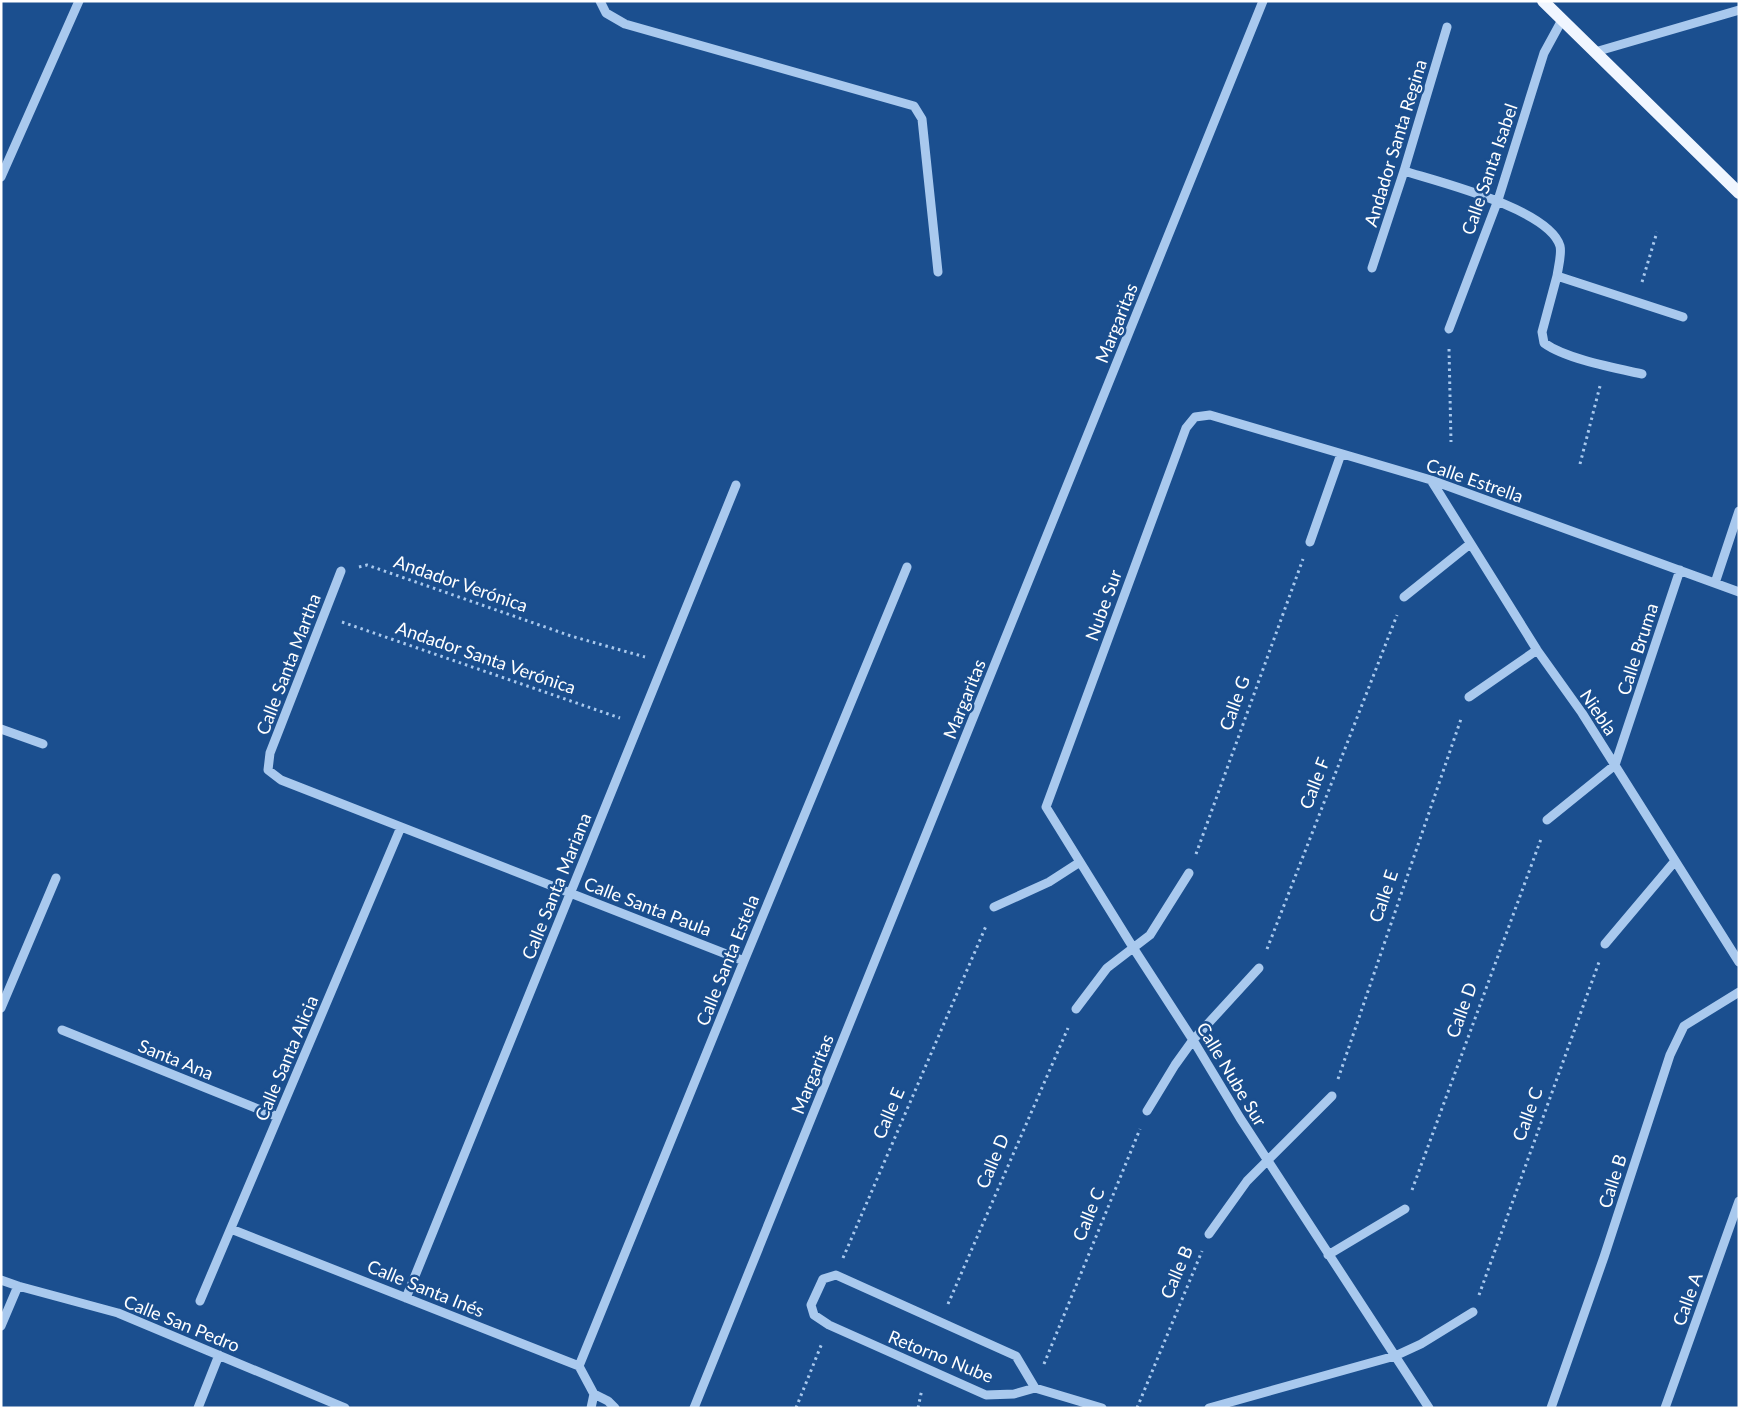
<svg xmlns="http://www.w3.org/2000/svg" width="1740" height="1409" font-family="Lato,sans-serif">
<rect width="100%" height="100%" fill="#1b4f8f"/>
<g fill="none" stroke-linecap="round" stroke-linejoin="round">
<path stroke="#a9c9ee" stroke-width="3" stroke-dasharray="2.5 4" stroke-linecap="butt" d="M1642 282 1657 232
M1449 349 1451 442
M1580 464 1600 386
M359 567 367 565 571 636 645 657
M342 622 620 718
M1196 854 1303 559
M1267 949 1397 615
M1338 1079 1462 716
M1412 1190 1541 839
M843 1258 986 926
M1479 1295 1599 962
M948 1304 1068 1028
M1044 1364 1140 1129
M796 1408 822 1343
M918 1408 922 1389
M1137 1408 1202 1251"/>
<path stroke="#a9c9ee" stroke-width="9" d="M600 1 606 13 625 24 914 106 922 119 938 272
M1595 52 1739 10
M1404 171C1439 182 1549 209 1560 246 1562 254 1558 268 1557 276L1683 317
M1 177 79 1
M1372 268 1404 171 1447 27
M1557 276 1542 332 1544 343C1566 359 1615 368 1642 374
M1449 329 1498 200 1544 53 1562 20
M1431 480 1537 650 1582 713 1739 962
M1310 542 1341 454
M341 571 270 753 268 770 281 780 744 961
M1715 583 1739 511
M1404 597 1470 544
M1469 697 1537 650
M1 729 43 744
M1547 820 1615 765 1680 570
M994 907 1049 882 1080 862
M1605 944 1675 861
M1 1008 56 878
M1076 1009 1107 968 1150 935 1189 873
M62 1030 278 1117
M1147 1111 1175 1065 1193 1040 1259 968
M231 1229 579 1366 594 1394 608 1401 615 1408
M1209 1234 1247 1181 1332 1096
M1328 1255 1405 1209
M1 1280 18 1286 118 1313 345 1408
M406 1298 736 485
M200 1301 401 827
M1 1326 18 1286
M579 1366 744 961 907 567
M1035 1388 1016 1356 836 1275 823 1279 811 1305 814 1315 829 1325 986 1395 1014 1394 1035 1388 1102 1408
M198 1408 219 1355
M591 1408 594 1394
M694 1408 1263 1
M1209 1408 1395 1356 1421 1344 1473 1312
M1429 1408 1240 1118 1193 1040 1134 949 1046 807 1186 428 1195 417 1210 415 1431 480 1739 592
M1551 1408 1604 1257 1670 1055 1684 1026 1739 992
M1665 1408 1739 1201"/>
<path stroke="#f0f6ff" stroke-width="12" d="M1543 1 1739 193"/>
</g>
<g text-anchor="middle" dominant-baseline="central" stroke-width="5" stroke-linejoin="round" paint-order="stroke">
<g font-size="18" fill="#fff" stroke="#1b4f8f">
<text transform="translate(1395 143) rotate(-73)">Andador Santa Regina</text>
<text transform="translate(1489 169) rotate(-71)">Calle Santa Isabel</text>
<text transform="translate(1116 323) rotate(-68)">Margaritas</text>
<text transform="translate(1475 480) rotate(19)">Calle Estrella</text>
<text transform="translate(461 583) rotate(19)">Andador Verónica</text>
<text transform="translate(1103 605) rotate(-70)">Nube Sur</text>
<text transform="translate(1637 649) rotate(-72)">Calle Bruma</text>
<text transform="translate(486 657) rotate(19)">Andador Santa Verónica</text>
<text transform="translate(288 664) rotate(-69)">Calle Santa Martha</text>
<text transform="translate(964 699) rotate(-68)">Margaritas</text>
<text transform="translate(1234 703) rotate(-70)">Calle G</text>
<text transform="translate(1599 712) rotate(56)">Niebla</text>
<text transform="translate(1314 783) rotate(-69)">Calle F</text>
<text transform="translate(556 886) rotate(-68)">Calle Santa Mariana</text>
<text transform="translate(1383 896) rotate(-71)">Calle E</text>
<text transform="translate(648 906) rotate(21)">Calle Santa Paula</text>
<text transform="translate(727 960) rotate(-68)">Calle Santa Estela</text>
<text transform="translate(1461 1010) rotate(-70)">Calle D</text>
<text transform="translate(286 1058) rotate(-67)">Calle Santa Alicia</text>
<text transform="translate(176 1059) rotate(22)">Santa Ana</text>
<text transform="translate(812 1074) rotate(-68)">Margaritas</text>
<text transform="translate(1232 1074) rotate(59)">Calle Nube Sur</text>
<text transform="translate(888 1113) rotate(-67)">Calle E</text>
<text transform="translate(1527 1114) rotate(-70)">Calle C</text>
<text transform="translate(992 1161) rotate(-67)">Calle D</text>
<text transform="translate(1612 1181) rotate(-72)">Calle B</text>
<text transform="translate(1088 1214) rotate(-68)">Calle C</text>
<text transform="translate(1176 1272) rotate(-67)">Calle B</text>
<text transform="translate(426 1288) rotate(22)">Calle Santa Inés</text>
<text transform="translate(1687 1299) rotate(-70)">Calle A</text>
<text transform="translate(182 1323) rotate(22)">Calle San Pedro</text>
<text transform="translate(941 1356) rotate(22)">Retorno Nube</text>
</g>
</g>
<rect width="1740" height="1409" fill="none" stroke="#ffffff" stroke-width="5"/>
</svg>
